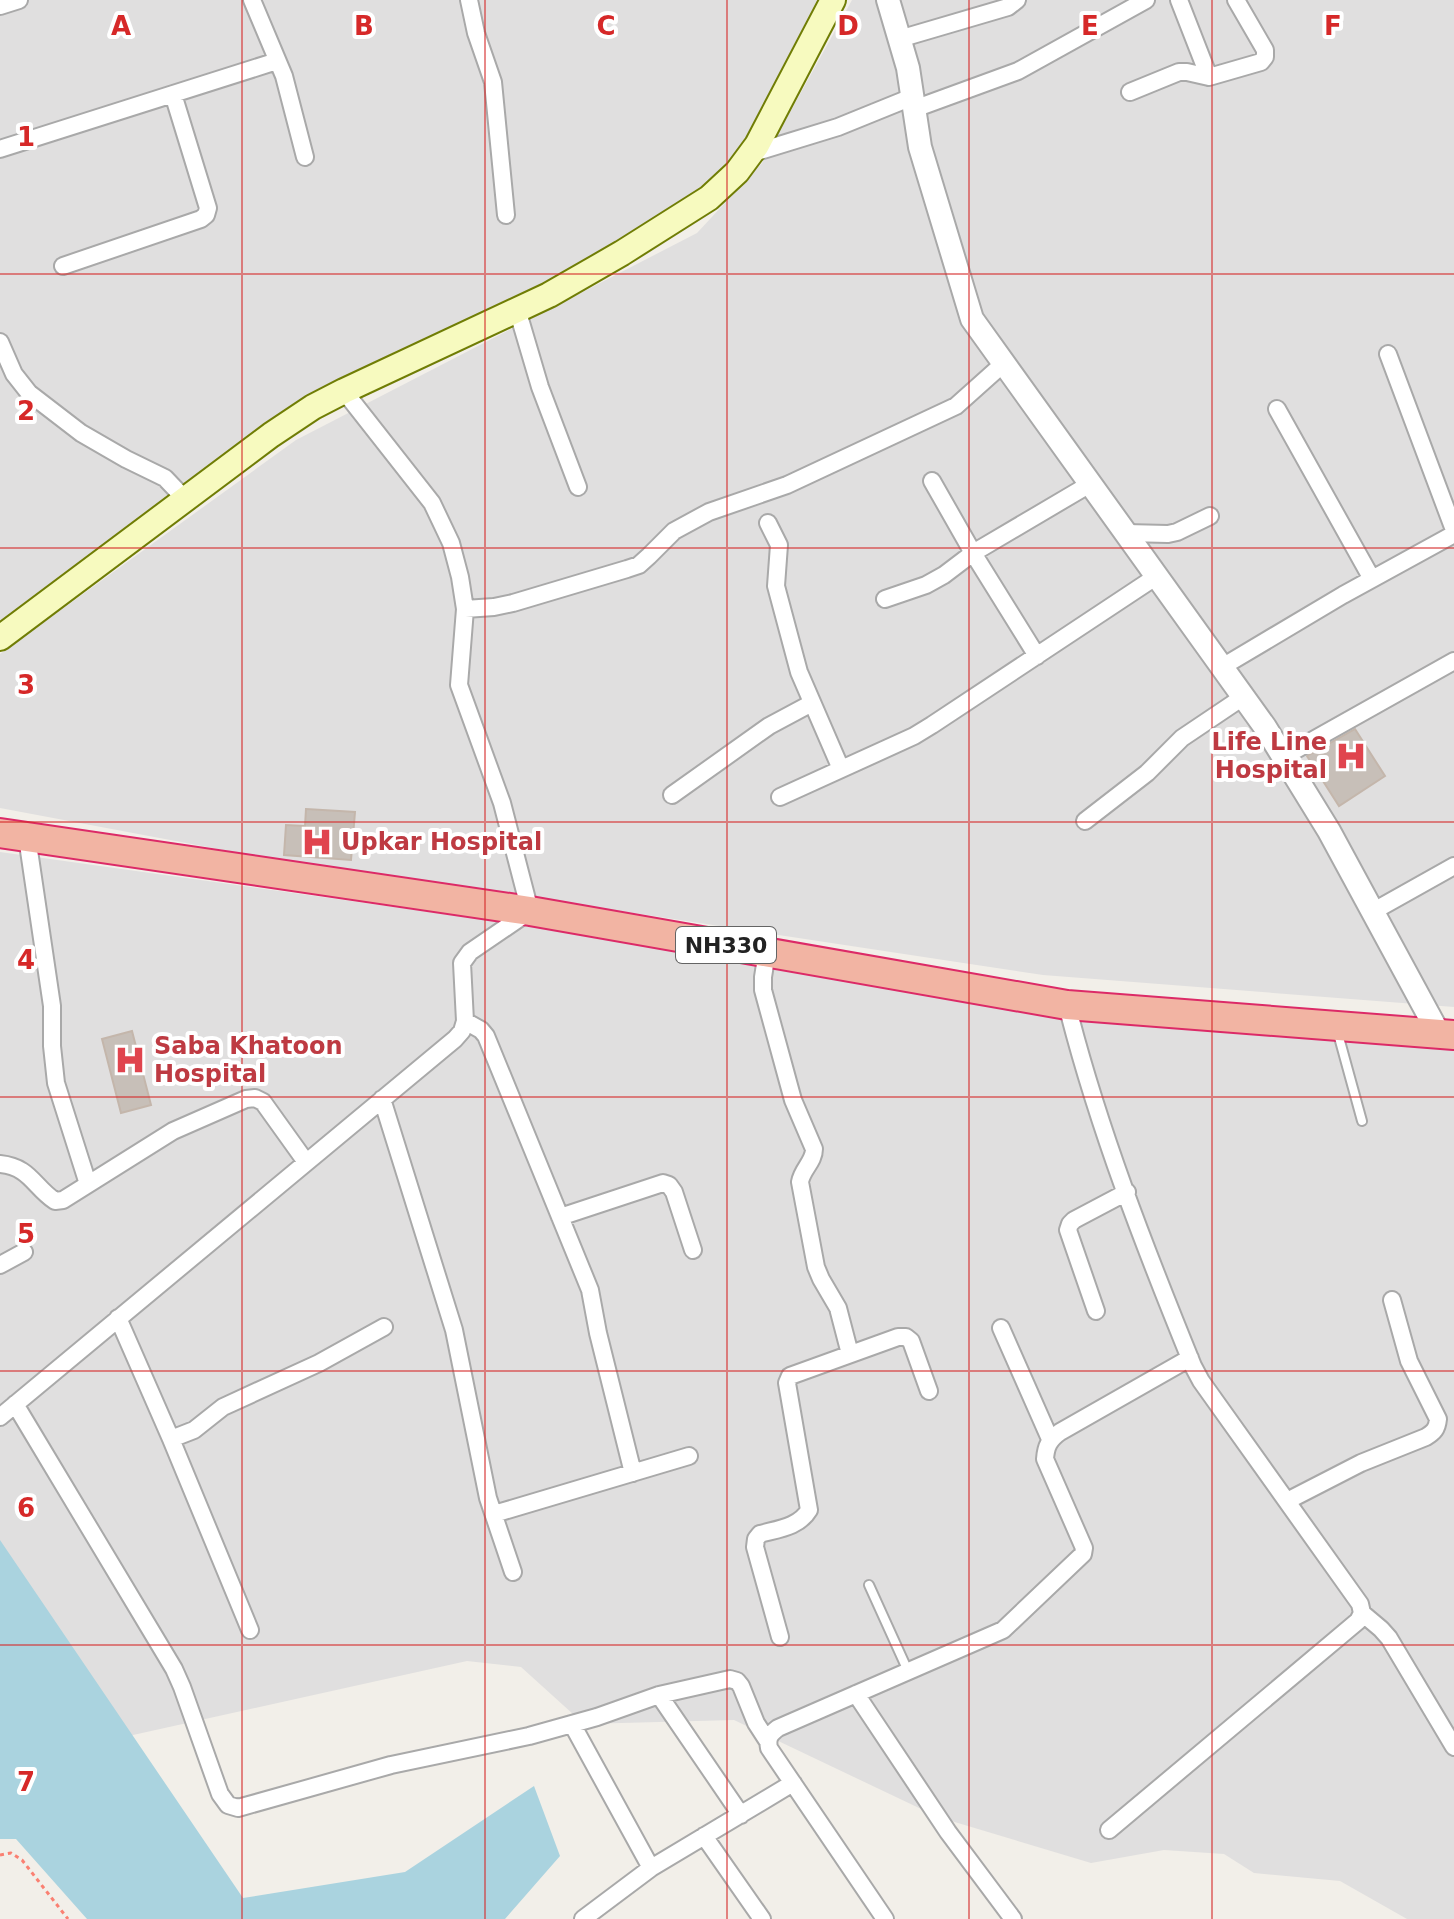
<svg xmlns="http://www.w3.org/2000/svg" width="1454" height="1919" font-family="'DejaVu Sans',sans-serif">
<rect width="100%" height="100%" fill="#f2efe9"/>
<path fill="#e0dfdf" d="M0 0H817L744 143 728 167 699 193 555 279 396 351 285 416 0 625Z
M852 0H1454V1007L1043 975 250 855 0 808V654L296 440 697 233 762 163Z
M0 852 879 975 1454 1030V1919H1407L1340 1881 1254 1873 1224 1854 1164 1850 1091 1863 938 1817 734 1720 584 1724 521 1667 467 1661 124 1737 0 1571Z"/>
<path fill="#aad3df" d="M0 1540 243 1898 405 1872 534 1786 560 1856 505 1919H87L16 1839H0Z"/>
<path fill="#c7bfb8" stroke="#c4b6ab" stroke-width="2" d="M1355 729 1385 776 1339 806 1307 756Z
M306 809 355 812 351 860 284 855 286 825 305 826Z
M132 1031 151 1105 121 1113 102 1039Z"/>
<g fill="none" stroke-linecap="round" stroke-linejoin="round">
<defs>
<path id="service" d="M1337 1030 1362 1121
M869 1585 908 1671"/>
<path id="minor" d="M252 0 284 76 305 157
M469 0 476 33 493 82 506 215
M1179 0 1209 77
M0 6 19 0
M899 39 1008 7 1017 0
M1130 92 1179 72H1187L1209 77 1261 62 1265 57V50L1236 0
M914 109 1018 71 1146 0
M0 149 277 61
M750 154 838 127 912 97
M63 266 201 219 206 215 208 208 173 94
M517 309 540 387 578 487
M0 342 14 374 29 393 81 433 126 459 165 478 185 499
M1388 354 1454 530
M1277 409 1372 579
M932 481 973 553 1037 656
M768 523 779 545 776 586 799 672 841 769
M1126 533 1168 534 1177 532 1210 516
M885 599 926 585 944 575 973 553 1090 484
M465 609 494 607 513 603 627 569 639 565 649 556 674 531 709 512 787 485 956 406 1003 364
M1222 667 1343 595 1454 534
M1283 757 1454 661
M672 795 769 726 812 703
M780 797 914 736 932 725 1157 576
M1085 821 1147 773 1182 738 1243 697
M27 837 52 1006V1046L56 1083 88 1184
M1372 912 1454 866
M767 952 763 977V990L793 1100 814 1149C814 1162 802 1169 800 1182L816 1267 821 1279 838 1308 850 1354
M1067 1005C1098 1128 1145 1248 1193 1366L1201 1381 1360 1604 1362 1613 1358 1621 1109 1830
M465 1021 481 1030 486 1036 590 1290 598 1333 633 1473
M382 1099 454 1330 488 1498 513 1572
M0 1164C30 1167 33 1186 55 1201L63 1200 173 1131 246 1099 255 1098 263 1102 306 1162
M560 1217 663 1183 669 1185 674 1192 693 1250
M0 1265 24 1252
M1096 1311 1068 1230 1070 1224 1074 1220 1127 1192
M118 1318 171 1439 250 1630
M1001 1328 1050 1439
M15 1404 174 1669 182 1687 220 1794 228 1805 238 1808 391 1765 529 1736 597 1717 659 1695 730 1679 737 1681 741 1686 756 1723 767 1740
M0 1417 455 1039 462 1031 465 1021 462 963 470 952 530 911 502 803 459 685 465 609 460 577 451 543 432 503 344 391
M171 1439 194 1430 223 1407 319 1363 384 1327
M1287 1501 1361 1463 1426 1437C1434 1432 1437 1429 1438 1419L1409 1361 1392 1300
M494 1514 689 1456
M1362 1613 1381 1629 1389 1638 1454 1747
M780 1637 755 1547 756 1539 760 1534C778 1529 799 1527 809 1510L787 1383 790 1376 898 1337H906L911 1341 929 1391
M856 1694 948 1832 1013 1919
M659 1695 741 1815
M572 1724 651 1868
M704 1836 762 1919
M583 1919 651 1868 793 1783
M885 1919 769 1748C767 1738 770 1734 778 1728L1003 1630 1083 1554 1084 1548 1045 1459C1046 1446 1049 1440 1060 1432L1190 1358"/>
<path id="tertiary" d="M888 0 908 68 920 147 972 319 1265 727 1329 831 1439 1034"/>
<path id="secondary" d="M0 638 271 435 313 407 344 391 549 295 622 253 709 198 737 172 757 145 833 0"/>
<path id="trunk" d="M0 833 530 911 1067 1005 1454 1035"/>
</defs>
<use href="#service" stroke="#a9a9a9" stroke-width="12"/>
<use href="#minor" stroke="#a9a9a9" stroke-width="20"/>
<use href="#tertiary" stroke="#a9a9a9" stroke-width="26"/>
<use href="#secondary" stroke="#707d05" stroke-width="28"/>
<use href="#trunk" stroke="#dc2a67" stroke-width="32"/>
<path stroke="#fa8072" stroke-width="3" stroke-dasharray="4 4" stroke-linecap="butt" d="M0 1855 11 1853 22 1860 68 1919"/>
<use href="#service" stroke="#fff" stroke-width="8"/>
<use href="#minor" stroke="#fff" stroke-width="16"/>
<use href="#tertiary" stroke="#fff" stroke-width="22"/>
<use href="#secondary" stroke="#f7fabf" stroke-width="24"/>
<use href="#trunk" stroke="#f2b4a3" stroke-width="28"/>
</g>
<path fill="none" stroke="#d62828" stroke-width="2" stroke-opacity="0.55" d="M242 0V1919M485 0V1919M727 0V1919M969 0V1919M1212 0V1919M0 274H1454M0 548H1454M0 822H1454M0 1097H1454M0 1371H1454M0 1645H1454"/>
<defs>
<symbol id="hospital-bare" viewBox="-9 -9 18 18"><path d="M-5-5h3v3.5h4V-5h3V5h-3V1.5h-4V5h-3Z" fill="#e0444e" stroke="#fff" stroke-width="2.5" paint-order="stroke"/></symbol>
</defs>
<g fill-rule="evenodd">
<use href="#hospital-bare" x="1329" y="734" width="44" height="44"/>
<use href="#hospital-bare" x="295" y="820" width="44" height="44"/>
<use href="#hospital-bare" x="108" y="1038" width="44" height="44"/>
</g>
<g text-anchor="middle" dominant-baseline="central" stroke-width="8" stroke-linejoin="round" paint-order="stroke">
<rect fill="#fff" stroke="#646464" stroke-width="2" x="676" y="927" width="100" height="36" rx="6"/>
<g font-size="22" font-weight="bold" fill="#222">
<text x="726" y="945">NH330</text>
</g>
<g font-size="24" font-weight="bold" fill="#be3a42" stroke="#fff" text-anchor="start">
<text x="1327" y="742" text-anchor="end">Life Line<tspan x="1327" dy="28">Hospital</tspan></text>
<text x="341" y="842">Upkar Hospital</text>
<text x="154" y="1046">Saba Khatoon<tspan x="154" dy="28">Hospital</tspan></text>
</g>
</g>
<g font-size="26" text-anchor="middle" font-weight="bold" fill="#d62828" stroke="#fff" stroke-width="8" stroke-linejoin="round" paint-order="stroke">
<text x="121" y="35">A</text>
<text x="364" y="35">B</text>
<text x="606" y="35">C</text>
<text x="848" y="35">D</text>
<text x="1090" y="35">E</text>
<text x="1333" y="35">F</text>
<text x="26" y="146">1</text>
<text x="26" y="420">2</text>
<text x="26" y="694">3</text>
<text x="26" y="969">4</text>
<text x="26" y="1243">5</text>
<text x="26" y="1517">6</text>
<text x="26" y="1791">7</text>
</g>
</svg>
